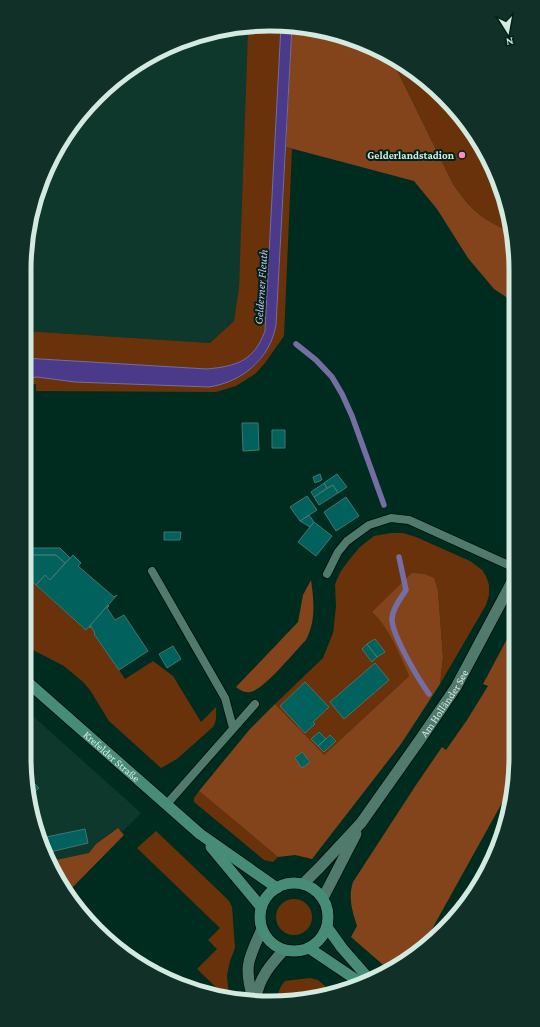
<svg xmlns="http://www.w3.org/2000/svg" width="540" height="1027" font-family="'Crimson Pro',serif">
<rect width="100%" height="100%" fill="#002c20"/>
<path fill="#0e382c" d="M248 30 241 240 239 287 234 321 210 343 24 331 25 254 49 161 108 85 191 37Z
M25 709 141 813 122 832 121 830 113 831 96 844 89 853 51 861 37 836 24 757V711Z"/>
<path fill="#69320b" d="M281 25 265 331C254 361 237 366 207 369L24 358V331L210 343 234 321 239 287 248 30Z
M391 58 432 85 474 133 497 176 513 233C482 219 472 212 453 184Z
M286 147 292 149 284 336 265 363 255 374 236 386 216 392 36 391V384L24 385V379L37 377 75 382 209 387C230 383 255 372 266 351 270 343 273 333 276 325Z
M391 533H403L416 537 470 561 482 570 486 576 489 585V595L486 605 440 684 443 657 438 591 372 612C390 629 400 653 409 676L323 756 275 704 323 658 333 633 336 607 335 584 341 571 349 560 360 547 374 536Z
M24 575 86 630 91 626 125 679 153 661 173 676 201 722 216 707C216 715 217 721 213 727L177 759 161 768 109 721 90 690 83 682 64 666 31 649 24 644Z
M199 791 278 857 273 862 264 860 194 802V798Z
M156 831 220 892 229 901 232 907 235 948 230 961 227 975 229 996H219L222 993 197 969 217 949 208 940 220 928 137 848Z
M276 917a18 18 0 1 1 36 0a18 18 0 1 1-36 0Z
M310 978 318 980 332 992 302 1001 278 999C278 991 280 987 285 981Z"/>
<path fill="#84441b" d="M292 26 379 49 391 58 453 184C472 212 482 219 513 233L514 238V302L494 289 468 258 437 209 414 181 286 147Z
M412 573 424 574 434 578 438 591 443 657 440 684 401 744 312 859 295 855 278 857 199 791 250 729 275 704 324 755 409 676C399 653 390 629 372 612Z
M311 580C314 601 316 621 306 640 294 652 264 690 250 692 244 693 240 690 236 687L298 622 303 595Z
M515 624V773L512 785 422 947 389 970 351 937 357 926C352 910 348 898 353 882L416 785 442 747 446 750 467 720 488 686 483 684Z
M118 828 124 835 67 893 51 861 89 853 96 844Z"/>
<path fill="#4b3989" stroke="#746ea3" d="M281 25H286L292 26 276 325C270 359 242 382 209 387L75 382 37 377 24 379V358L207 369C237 366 254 361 265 331Z"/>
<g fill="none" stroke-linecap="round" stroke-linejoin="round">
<path stroke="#746ea3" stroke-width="5.5" d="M296 344 316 360 332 377 342 394 352 416 384 505
M399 557 406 590C401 598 393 607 392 618 391 634 419 680 429 694"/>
</g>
<path fill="#00615d" stroke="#447572" d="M242 423H258L259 450 243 451Z
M272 430H285V448H272Z
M320 474 322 480 315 483 313 477Z
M337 474 347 487 338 493 333 485 327 488 324 483Z
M324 483 327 488 314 497 311 492Z
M333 485 338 493 319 505 314 497Z
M24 488H26V548L24 549Z
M307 496 317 510 300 521 290 507Z
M346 497 359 516 336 531 324 512Z
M309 515 314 522 310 527 300 521Z
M314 522 332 536 316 556 298 542Z
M164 532H181L180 540H164Z
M26 548 25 555H56L65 563 50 580 45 575 36 585 24 575V549Z
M60 548 70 558 65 563 56 555H25L26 548Z
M73 555 81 563 78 566 114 597 117 595 86 630 36 585 45 575 50 580Z
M108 605 109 606 107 608 115 620 124 615 148 651 119 670 94 634 95 633 91 626 90 628 89 627Z
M375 639 385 652 377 657 367 644Z
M367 644 377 657 372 662 362 649Z
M173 646 181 659 167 668 159 654Z
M375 663 389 680 344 719 330 702Z
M305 682 329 707 313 722 315 724 305 733 280 706Z
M319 732 326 739 318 746 311 739Z
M330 735 336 741 324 752 318 746Z
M302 752 310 762 302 768 295 758Z
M27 776 39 788 30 796Z
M85 829 88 843 50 852 46 837Z"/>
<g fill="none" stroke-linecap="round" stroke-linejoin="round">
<defs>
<path id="service" d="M152 571 225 698 233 728
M327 574 338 552 347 541 369 525 391 518 409 520 515 568
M166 805 255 704"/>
<g id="tertiary">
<path id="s1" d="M303 884 320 867 361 823 419 741 456 687 515 576"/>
<path d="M323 898 356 834"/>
<path d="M253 998C243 966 249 958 262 929"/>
<path d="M256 998C259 978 271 964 284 950"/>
</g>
<g id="secondary">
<path id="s2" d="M24 679 200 834 277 888"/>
<path d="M211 847 261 907"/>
<circle cx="294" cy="917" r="34"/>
<path d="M327 927 342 948 370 980"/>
<path d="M309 948 361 983"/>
</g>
</defs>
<use href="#service" stroke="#00120b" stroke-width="10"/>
<use href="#tertiary" stroke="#00120b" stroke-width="13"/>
<use href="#secondary" stroke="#00120b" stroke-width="13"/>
<use href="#service" stroke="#507b6c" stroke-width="8"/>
<use href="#tertiary" stroke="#507b6c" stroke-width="11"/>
<use href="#secondary" stroke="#478c76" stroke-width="11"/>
</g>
<circle fill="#fb8fc4" stroke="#002118" stroke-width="1.5" cx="462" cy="155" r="4"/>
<g text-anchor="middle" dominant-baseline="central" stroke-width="4" stroke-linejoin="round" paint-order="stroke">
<g font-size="11" font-weight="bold" fill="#d3eae1" stroke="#002118" text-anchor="end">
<text x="454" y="155">Gelderlandstadion</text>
</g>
<g font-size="11" fill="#d3eae1" stroke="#002118">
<text stroke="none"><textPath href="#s1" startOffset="230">Am Holländer See</textPath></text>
<text stroke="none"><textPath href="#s2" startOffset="117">Krefelder Straße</textPath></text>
</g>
<g font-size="12" font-style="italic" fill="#c7c2ef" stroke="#002118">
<text transform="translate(261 287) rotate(-86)">Gelderner Fleuth</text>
</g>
</g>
<path d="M0 0H540V1027H0ZM270 31H270A239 239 0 0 1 509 270V757A239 239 0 0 1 270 996H270A239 239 0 0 1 31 757V270A239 239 0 0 1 270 31Z" fill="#113128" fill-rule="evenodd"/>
<path fill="none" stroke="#d3eae1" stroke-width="5" d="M270 31H270A239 239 0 0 1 509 270V757A239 239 0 0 1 270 996H270A239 239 0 0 1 31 757V270A239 239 0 0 1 270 31Z"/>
<g transform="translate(508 32) rotate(169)" stroke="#002118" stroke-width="3" paint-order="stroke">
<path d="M0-3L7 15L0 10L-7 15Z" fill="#d3eae1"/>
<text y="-6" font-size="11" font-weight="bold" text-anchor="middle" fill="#d3eae1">N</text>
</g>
</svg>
